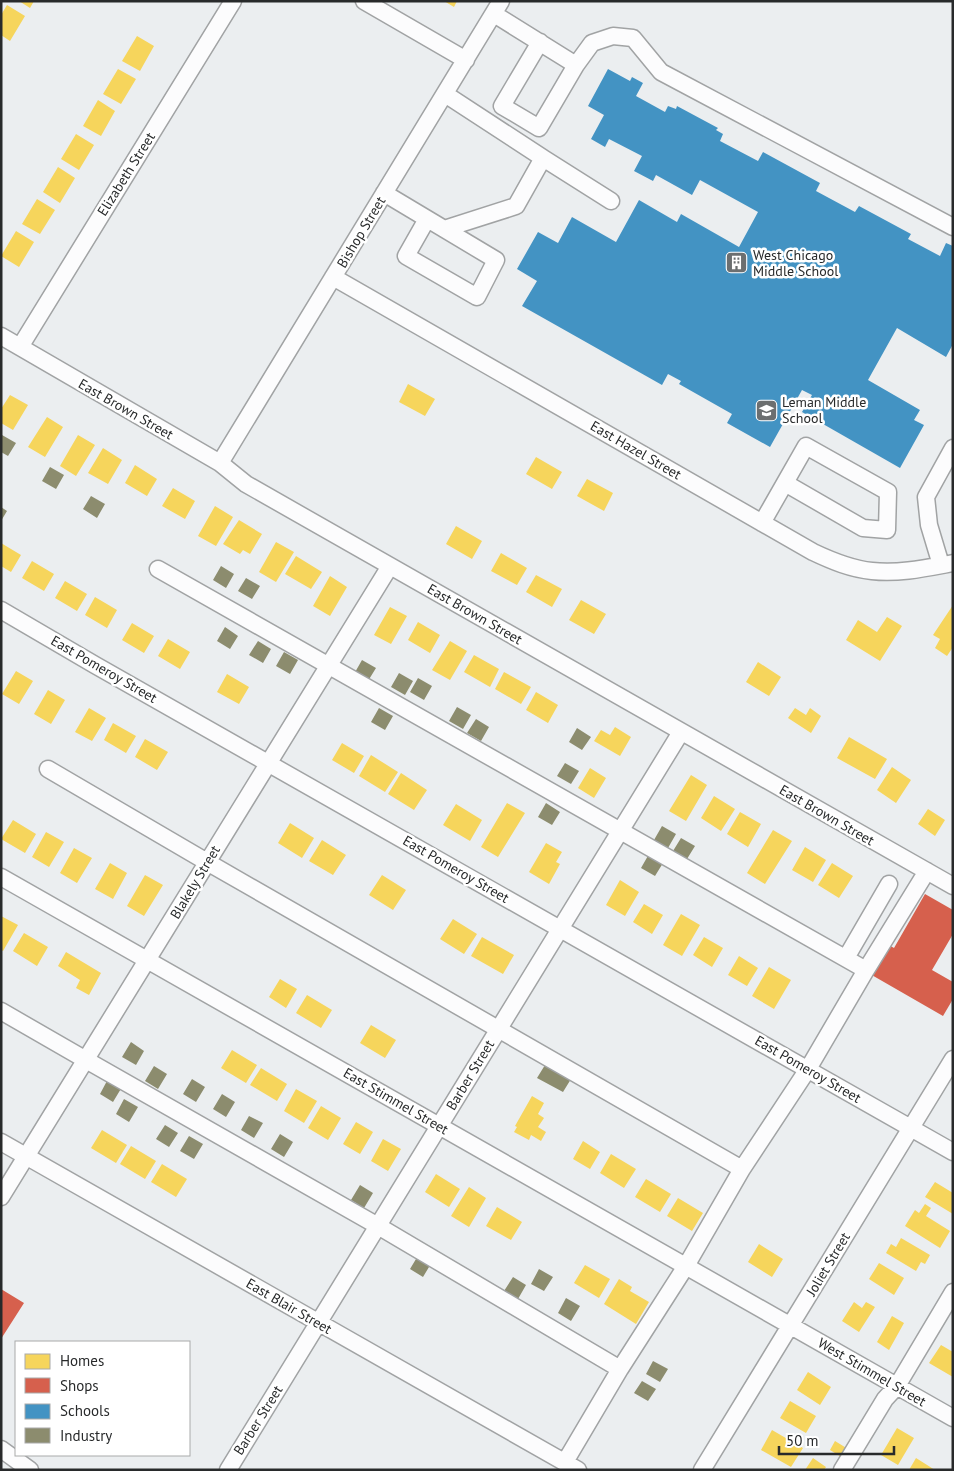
<svg xmlns="http://www.w3.org/2000/svg" width="954" height="1471" font-family="'PT Sans',sans-serif">
<rect width="100%" height="100%" fill="#ebeef0"/>
<path fill="#f6d55c" d="M19 1H34L30 8Z
M444 1H457L454 7Z
M7 5 25 16 10 41 1 35V15Z
M137 36 154 46 140 71 122 61Z
M118 69 136 79 121 104 103 94Z
M98 100 115 111 101 136 83 126Z
M76 134 94 145 79 170 61 159Z
M58 167 75 178 60 203 43 192Z
M37 199 55 210 40 234 22 224Z
M16 231 34 242 19 267 1 256Z
M408 384 435 399 425 416 399 402Z
M10 395 28 405 13 430 1 423V409Z
M47 417 63 427 45 457 28 447Z
M78 435 95 445 76 476 60 466Z
M103 448 122 460 108 484 88 473Z
M536 457 562 472 552 489 526 474Z
M135 465 157 479 147 496 125 483Z
M587 479 613 493 604 511 577 496Z
M173 488 195 501 185 519 162 506Z
M215 506 233 517 216 546 198 536Z
M239 520 262 534 250 554 243 550 240 554 223 544Z
M456 526 482 541 472 559 446 544Z
M276 542 294 552 276 582 259 572Z
M1 543 21 555 11 572 1 566Z
M501 553 527 568 517 585 491 571Z
M296 556 322 572 311 589 285 574Z
M32 561 54 574 44 591 22 578Z
M536 575 562 589 552 607 526 592Z
M330 576 347 587 330 616 313 606Z
M65 581 87 594 77 611 55 598Z
M95 597 117 610 107 628 85 615Z
M581 600 606 614 594 634 569 620Z
M953 605V647L947 656 935 648 940 639 933 635Z
M390 607 407 616 391 644 374 635Z
M887 617 902 626 880 661 846 640 858 620 877 632Z
M418 622 440 635 430 653 408 640Z
M132 623 154 636 144 653 122 640Z
M168 639 190 652 180 669 158 656Z
M450 641 467 651 450 680 432 670Z
M474 655 499 669 490 687 464 672Z
M758 662 781 677 769 696 746 682Z
M16 671 33 681 19 704 2 694Z
M504 672 531 687 521 704 495 689Z
M227 674 249 687 239 704 217 692Z
M48 690 65 700 51 724 34 714Z
M536 692 558 705 548 723 526 710Z
M89 708 106 718 92 741 75 732Z
M795 708 806 715 810 708 821 716 811 733 788 718Z
M113 723 136 736 126 753 104 740Z
M615 727 631 737 620 756 594 741 601 730 610 735Z
M849 737 887 759 875 779 837 758Z
M145 739 168 752 157 770 135 757Z
M342 743 364 756 354 773 332 760Z
M371 755 398 772 385 792 359 776Z
M892 767 911 780 896 803 877 790Z
M590 768 606 778 594 798 578 788Z
M401 773 427 790 414 810 388 794Z
M691 775 707 785 686 821 669 811Z
M714 796 735 809 721 831 701 818Z
M507 803 525 813 498 857 481 847Z
M456 804 482 820 470 841 443 825Z
M928 809 945 820 935 836 918 824Z
M740 812 761 824 748 847 727 834Z
M13 820 36 834 25 853 1 839Z
M290 823 314 838 302 858 278 843Z
M773 830 792 841 765 884 747 873Z
M46 832 64 842 49 867 32 857Z
M322 840 346 855 333 875 309 861Z
M546 843 562 852 556 862 560 864 549 884 529 872Z
M805 847 826 860 813 882 792 870Z
M74 848 92 858 77 883 60 873Z
M110 863 127 873 113 899 95 889Z
M832 863 853 876 839 898 818 885Z
M145 875 163 885 144 916 127 906Z
M382 875 406 890 393 910 369 895Z
M620 880 639 892 625 916 606 905Z
M644 904 663 915 652 934 633 922Z
M681 914 700 925 682 956 663 945Z
M1 916 18 925 3 951 1 950Z
M453 919 477 934 464 954 440 939Z
M24 933 48 947 37 966 13 951Z
M482 937 514 955 503 974 471 956Z
M704 937 723 948 712 967 693 955Z
M66 952 101 973 89 995 76 988 80 980 58 966Z
M739 956 758 968 747 986 728 975Z
M769 967 791 980 774 1009 752 996Z
M280 979 297 989 286 1008 269 997Z
M307 995 332 1010 321 1028 296 1013Z
M371 1025 396 1040 385 1058 360 1043Z
M232 1050 257 1065 246 1083 221 1068Z
M261 1068 287 1084 277 1101 250 1085Z
M296 1089 317 1101 304 1123 284 1111Z
M532 1096 544 1103 538 1114 544 1118 538 1127 546 1132 541 1141 531 1135 529 1140 514 1132 517 1127 515 1126Z
M321 1106 341 1118 328 1140 308 1128Z
M356 1122 373 1132 360 1154 343 1144Z
M102 1130 127 1145 116 1163 91 1148Z
M383 1139 401 1149 388 1171 371 1161Z
M583 1141 600 1152 590 1169 573 1159Z
M131 1146 156 1161 145 1179 120 1164Z
M611 1154 636 1169 624 1188 600 1173Z
M162 1164 187 1179 176 1197 151 1182Z
M436 1174 460 1189 449 1207 425 1192Z
M646 1179 671 1194 660 1212 635 1197Z
M935 1182 953 1193V1214L925 1197Z
M469 1187 486 1198 469 1227 451 1216Z
M678 1198 703 1213 692 1231 667 1216Z
M925 1204 931 1208 926 1216 950 1231 940 1248 905 1226 915 1210 919 1213Z
M497 1207 522 1222 511 1240 486 1226Z
M901 1238 930 1255 925 1264 921 1262 916 1271 886 1253 891 1244 896 1247Z
M759 1244 783 1259 772 1277 748 1262Z
M879 1263 904 1278 894 1295 869 1279Z
M585 1265 610 1279 599 1298 574 1283Z
M619 1279 632 1287 630 1291 649 1302 636 1324 604 1304Z
M854 1302 862 1308 866 1302 875 1307 859 1332 842 1321Z
M892 1316 904 1323 889 1350 877 1342Z
M941 1345 953 1352V1377L929 1363Z
M808 1372 831 1387 820 1405 797 1390Z
M790 1401 816 1416 806 1433 780 1418Z
M897 1428 914 1438 898 1465 881 1455Z
M772 1430 803 1448 791 1467 761 1450Z
M835 1441 848 1449 843 1458 830 1450Z
M813 1458 826 1467 824 1470H805Z
M916 1458 935 1470H909Z"/>
<path fill="#d6604d" d="M925 894 953 910V934L932 970 953 982V999L943 1016 870 974 887 944 894 948Z
M1 1289 24 1303 1 1339Z"/>
<path fill="#4393c3" d="M608 69 630 81 632 77 643 83 636 96 665 112 668 106 676 109 677 106 718 128 716 130 723 134 720 141 758 161 763 152 820 183 816 191 855 212 859 206 911 234 908 239 940 256 946 243 953 246V344L946 357 897 328 868 380 920 410 914 420 924 425 900 468 802 412 812 395 802 390 770 447 727 423 732 414 679 384 681 381 668 374 662 385 522 306 537 281 517 269 538 232 558 243 572 217 616 242 639 200 677 222 681 214 739 247 758 212 700 180 692 195 656 175 653 181 634 171 642 156 609 139 605 147 591 139 604 115 588 106Z"/>
<path fill="#8c8c6e" d="M2 435 16 443 8 456 1 452Z
M50 467 64 475 56 489 42 481Z
M91 496 105 504 97 518 83 509Z
M1 507 7 511 1 521Z
M221 566 234 574 226 588 213 580Z
M246 578 260 586 252 599 238 591Z
M225 627 238 636 230 649 217 641Z
M258 641 271 649 263 663 249 655Z
M284 652 298 660 290 674 276 666Z
M362 660 376 668 368 681 354 674Z
M399 673 413 681 405 695 391 687Z
M418 678 432 686 424 700 410 692Z
M457 707 471 715 463 729 449 721Z
M379 708 393 716 385 730 371 722Z
M476 719 489 727 481 741 467 733Z
M577 728 591 737 582 750 569 742Z
M565 763 579 771 571 784 557 776Z
M546 803 560 812 552 825 538 817Z
M662 826 676 834 668 848 654 840Z
M681 838 695 846 687 859 673 851Z
M649 854 663 863 655 876 641 868Z
M131 1042 144 1051 136 1065 122 1057Z
M545 1065 571 1079 563 1092 537 1078Z
M154 1066 167 1074 158 1089 145 1081Z
M108 1079 122 1087 113 1102 100 1094Z
M192 1079 205 1087 196 1102 183 1094Z
M222 1094 235 1102 226 1117 213 1109Z
M124 1099 138 1107 129 1122 116 1114Z
M249 1116 263 1123 254 1138 241 1130Z
M165 1125 178 1133 169 1147 156 1139Z
M280 1134 293 1142 284 1157 271 1149Z
M189 1136 203 1144 194 1159 180 1151Z
M360 1185 373 1193 364 1208 351 1200Z
M419 1254 432 1262 423 1277 410 1269Z
M539 1269 553 1277 544 1291 531 1284Z
M513 1277 526 1285 518 1299 504 1291Z
M566 1298 580 1306 571 1321 558 1313Z
M653 1361 668 1369 660 1382 646 1374Z
M642 1381 656 1389 648 1401 634 1393Z"/>
<g fill="none" stroke-linecap="round" stroke-linejoin="round">
<defs>
<path id="minor" d="M364 1 466 60
M494 14 576 65
M540 42 502 106 539 128 576 65 592 43 613 36 633 38 661 72 953 227
M543 158 611 201
M384 193 496 260 477 297 406 256 427 219
M444 229 516 206 543 158 445 94
M333 277 813 552C832 561 851 569 872 571 899 574 926 568 953 563
M1 336 220 463 246 484 953 886
M20 347 233 1
M220 463 501 1
M762 523 806 446 888 492 887 530 863 528 785 483
M941 565 929 525 926 497 953 448
M158 569 866 970
M1 610 95 665 953 1152
M48 769 207 862 742 1169
M1 877 953 1418
M846 958 889 884
M1 1011 86 1060 378 1226 620 1369
M1 1142 578 1470
M1 1197 390 566
M1 1449 30 1470
M565 1462 620 1369 686 1266 742 1169 808 1069 866 970 927 871
M228 1470 681 732
M702 1470 953 1059
M842 1470 885 1399 897 1386 953 1292"/>
</defs>
<use href="#minor" stroke="#a1a3a4" stroke-width="19"/>
<use href="#minor" stroke="#fcfcfd" stroke-width="16"/>
</g>
<defs>
<symbol id="building-square" viewBox="-11 -11 22 22"><rect x="-9" y="-9" width="18" height="18" rx="4" fill="#6c6f70" stroke="#fff"/><path d="M-4-6H4V6H1V3H-1V6H-4ZM-2.5-4.3h1.7v1.8h-1.7ZM.8-4.3h1.7v1.8H.8ZM-2.5-1h1.7V.8h-1.7ZM.8-1h1.7V.8H.8Z" fill="#fff"/></symbol>
<symbol id="school-square" viewBox="-11 -11 22 22"><rect x="-9" y="-9" width="18" height="18" rx="4" fill="#6c6f70" stroke="#fff"/><path d="M0-5L7-2L0 1L-7-2ZM-4 1L0 2.5L4 1V4Q0 6-4 4Z" fill="#fff"/></symbol>
</defs>
<g fill-rule="evenodd">
<use href="#building-square" x="724" y="250" width="25" height="25"/>
<use href="#school-square" x="754" y="398" width="25" height="25"/>
</g>
<g text-anchor="middle" dominant-baseline="central" stroke-width="5" stroke-linejoin="round" paint-order="stroke">
<g font-size="14" fill="#282a2b" stroke="#fff">
<text transform="translate(126 174) rotate(-58)">Elizabeth Street</text>
<text transform="translate(361 232) rotate(-59)">Bishop Street</text>
<text transform="translate(126 409) rotate(30)">East Brown Street</text>
<text transform="translate(636 450) rotate(30)">East Hazel Street</text>
<text transform="translate(475 614) rotate(30)">East Brown Street</text>
<text transform="translate(104 669) rotate(30)">East Pomeroy Street</text>
<text transform="translate(827 815) rotate(30)">East Brown Street</text>
<text transform="translate(456 869) rotate(30)">East Pomeroy Street</text>
<text transform="translate(195 882) rotate(-59)">Blakely Street</text>
<text transform="translate(808 1069) rotate(30)">East Pomeroy Street</text>
<text transform="translate(470 1075) rotate(-59)">Barber Street</text>
<text transform="translate(396 1101) rotate(30)">East Stimmel Street</text>
<text transform="translate(828 1264) rotate(-59)">Joliet Street</text>
<text transform="translate(289 1306) rotate(30)">East Blair Street</text>
<text transform="translate(872 1372) rotate(30)">West Stimmel Street</text>
<text transform="translate(258 1420) rotate(-58)">Barber Street</text>
</g>
<g font-size="14" fill="#282a2b" stroke="#fff" text-anchor="start">
<text x="753" y="255">West Chicago<tspan x="753" dy="16">Middle School</tspan></text>
<text x="782" y="402">Leman Middle<tspan x="782" dy="16">School</tspan></text>
</g>
</g>
<rect width="954" height="1471" fill="none" stroke="#282a2b" stroke-width="5"/>
<rect x="15" y="1341" width="175" height="115" fill="#ffffff" stroke="#a9aaaa"/>
<rect x="25" y="1354" width="25" height="15" fill="#f6d55c" stroke="#a9aaaa"/>
<text x="60" y="1366" font-size="15" fill="#282a2b">Homes</text>
<rect x="25" y="1378" width="25" height="15" fill="#d6604d" stroke="#a9aaaa"/>
<text x="60" y="1391" font-size="15" fill="#282a2b">Shops</text>
<rect x="25" y="1404" width="25" height="15" fill="#4393c3" stroke="#a9aaaa"/>
<text x="60" y="1416" font-size="15" fill="#282a2b">Schools</text>
<rect x="25" y="1428" width="25" height="15" fill="#8c8c6e" stroke="#a9aaaa"/>
<text x="60" y="1441" font-size="15" fill="#282a2b">Industry</text>
<path d="M779 1446v8h115v-8" fill="none" stroke="#282a2b" stroke-width="2.5"/>
<text x="786" y="1446" font-size="15" fill="#282a2b" stroke="#ffffff" stroke-width="4" paint-order="stroke">50 m</text>
</svg>
